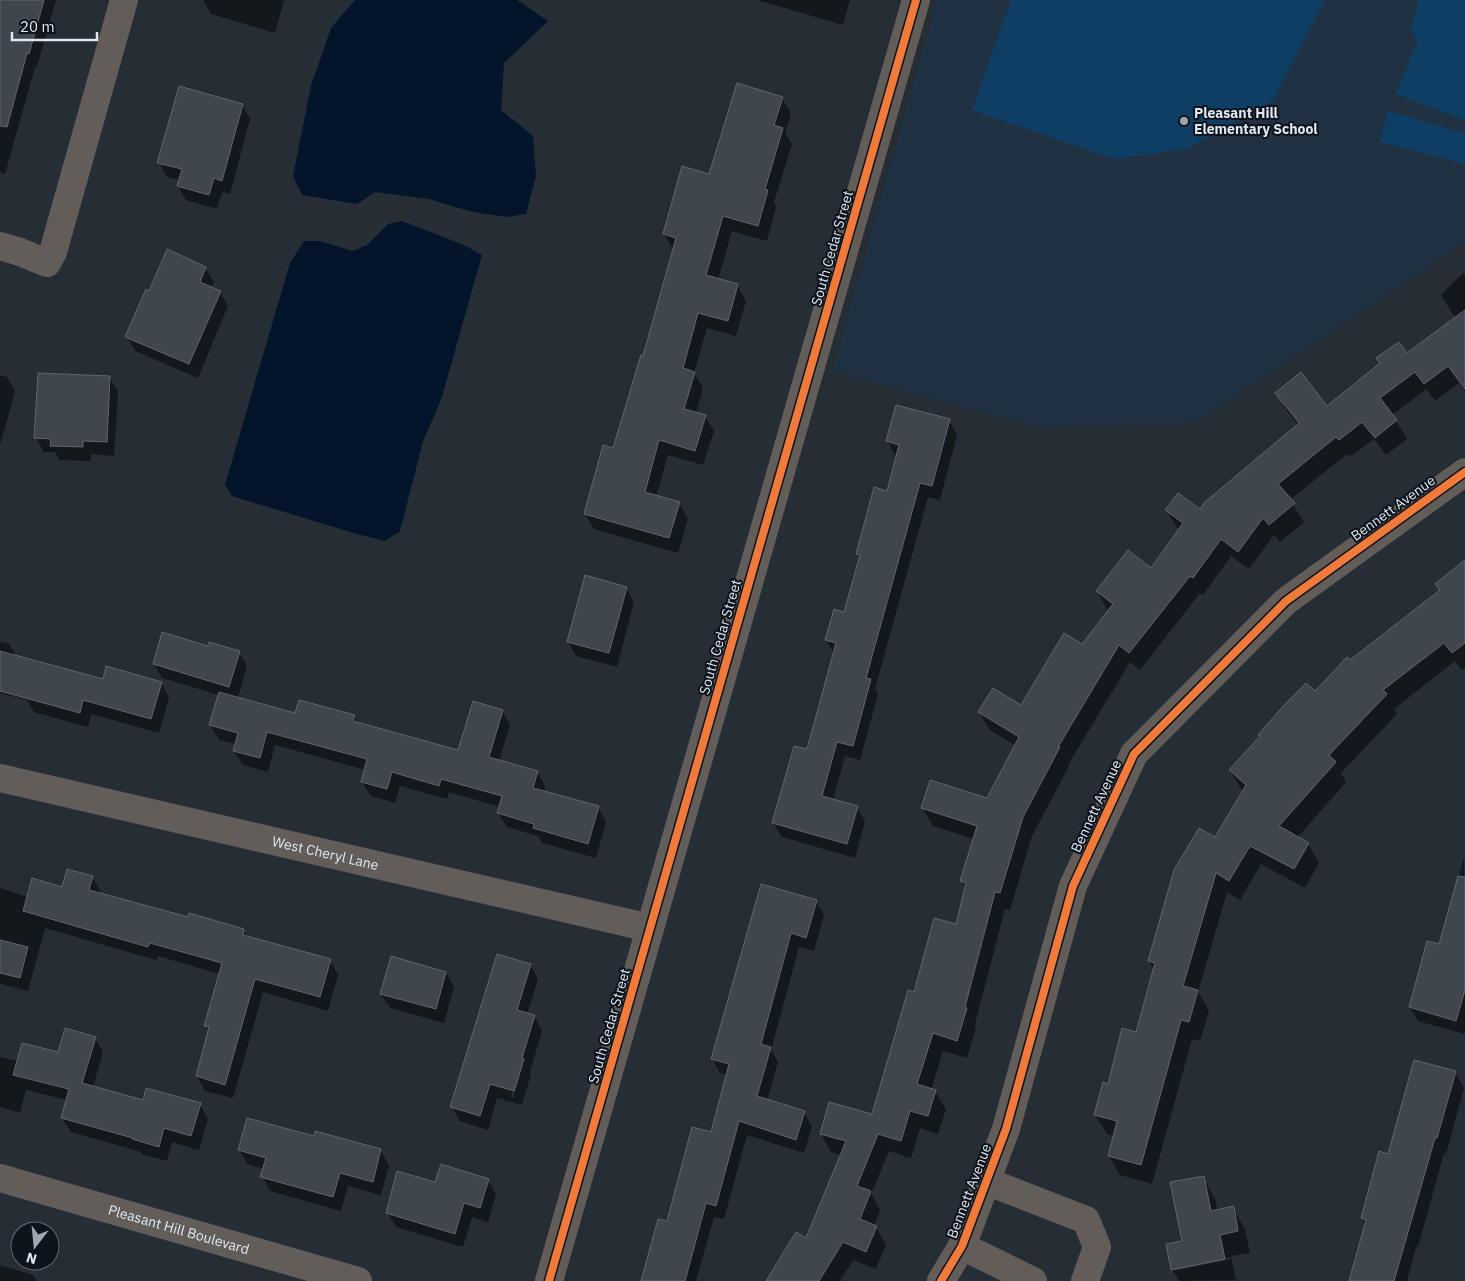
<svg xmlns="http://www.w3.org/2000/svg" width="1465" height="1281" font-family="'IBM Plex Sans',sans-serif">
<rect width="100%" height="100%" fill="#252d35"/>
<path fill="#203144" d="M937 0H1465V242L1197 422 1037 427 832 371Z"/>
<path fill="#0f3e65" d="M1011 0H1325L1273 101 1186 149 1114 159 972 110Z
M1419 0H1465V120L1396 94 1417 42 1411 28Z
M1388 111 1465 133V164L1380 142Z"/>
<path fill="#03142b" d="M355 0H517L548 21 504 63 501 110 533 136 536 176 526 214 506 217 473 212 429 199 375 192 357 204 302 195 293 176 311 86 331 28Z
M402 221 464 245 482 255 441 400 423 441 400 531 385 541 357 534 232 496 225 485 290 263 304 241H319L353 251 367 245 388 224Z"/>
<path fill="#0007" fill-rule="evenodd" d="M0 0H56L37 67H35L5 174 0 172Z
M203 0H284L275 33 211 14Z
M757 0H850L843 25Z
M782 98 791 114 785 133 792 144 774 202 776 207 767 241 732 231 718 280 737 285 746 301 736 336 707 328 694 373 703 388 696 413 705 416 714 431 703 465 668 455 656 497 679 503 688 519 678 553 594 529 585 513 614 450 644 358 673 249 664 234 710 175Z
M242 105 250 119 230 194 222 192 217 209 186 200 178 186 180 180 167 177 159 162Z
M205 268 214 282 211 288 220 292 228 306 198 378 135 351 127 337 150 292Z
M1463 273 1465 275V391L1459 383 1435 401 1426 389 1392 415 1407 439 1386 455 1374 439 1350 457 1347 454 1290 500 1304 522 1280 542 1274 535 1249 569 1231 556 1203 595 1200 593 1140 670 1130 662 1068 765 1069 766 1032 836 1010 910 1005 909 975 1024 976 1027 967 1058 943 1051 931 1090 935 1091 946 1109 938 1134 920 1128 911 1158 889 1151 871 1194 880 1210 874 1226 876 1227 886 1245 876 1269 853 1260 840 1281H767L807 1240 842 1155 831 1152 821 1134 873 1116 915 994 957 925 966 888 962 881 974 839 933 826 922 808 988 800 1016 746 990 730 979 712 1021 706 1082 645 1110 611 1107 609 1097 591 1151 570 1180 530 1177 528 1167 510H1201L1299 426 1287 411 1277 393 1327 407 1407 355 1457 318 1452 313 1441 295Z
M0 375 7 377 15 392 0 445Z
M110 378 118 392 114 456 91 454V461L60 460 55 452H44L36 438Z
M949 420 957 435 940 500 928 497 875 689 878 694 860 760 845 756 833 800 857 807 865 821 855 858 782 837 773 823 808 751 834 654 826 640 845 613 860 559 857 553 888 492 898 456 895 455 887 441Z
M1465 565V668L1462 670 1455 661 1394 709 1397 714 1341 773 1346 782 1297 838 1308 844 1319 863 1305 888 1261 864 1240 900 1227 892 1198 992 1209 1011 1200 1041 1192 1039 1152 1184 1120 1175 1109 1156 1114 1136 1107 1134 1095 1115 1109 1085 1137 1033 1154 970 1149 961 1216 839 1243 792 1230 771 1350 661 1441 591Z
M626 588 634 602 617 667 576 656 568 642Z
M0 642 9 644 16 656 104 681 161 683 169 697 159 733 91 714 88 727 34 712 27 700 0 693Z
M209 647 239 652 247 666 238 698 296 715 354 716 358 724 459 752 502 711 510 725 499 761 537 772 545 786 544 792 598 808 606 822 596 858 542 843 538 836 507 827 498 813 500 807 449 792 447 799 400 786 395 803 371 796 362 782 366 770 275 745 268 772 243 765 234 751 236 744 219 740 210 725 219 695 162 678 154 664Z
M1464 857 1465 1032 1464 1034 1418 1021 1410 1007 1440 946Z
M92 877 100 891 99 894 188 919 243 930 248 938 330 960 338 975 328 1011 263 992 233 1098 205 1091 197 1076 209 1032 205 1025 220 974 158 956 156 960 45 928 28 991 0 984V888L28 897 63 888Z
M762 886 816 901 824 915 814 951 799 947 771 1050 778 1062 767 1101 804 1112 812 1127 804 1153 747 1135 724 1219 714 1217 696 1281H642L668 1223 712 1134 728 1075 720 1073 712 1059Z
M530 965 538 979 527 1014 534 1016 542 1031 530 1072 531 1074 522 1105 497 1098 488 1130 460 1121 452 1107ZM522 1059 524 1061 513 1098 511 1097Z
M446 973 454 987 444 1023 390 1008 381 994Z
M95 1038 103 1052 93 1087 144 1102 200 1104 208 1119 199 1150 172 1142 167 1161 142 1154 141 1152 71 1132 62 1118 67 1100 26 1090 20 1113 0 1107V1057L18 1061 59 1054Z
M1455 1072 1464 1088 1446 1154 1444 1153 1418 1247H1416L1407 1281H1350L1365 1225 1362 1218 1389 1155Z
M315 1138 380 1150 389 1165 381 1195 348 1186 341 1211 270 1191 262 1176 264 1169 248 1164 239 1150Z
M1203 1177 1215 1199 1218 1211 1233 1208 1245 1229 1250 1253 1231 1256 1236 1280 1179 1281 1172 1269 1183 1242ZM1230 1257 1231 1259 1178 1270V1267Z
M488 1180 496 1194 488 1222 472 1217 463 1247 396 1227 388 1213 436 1183Z
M0 1265 33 1275 37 1281H0Z"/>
<path fill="#3f464d" stroke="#5f666d" d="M0 0H44L29 54 27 53 7 127 0 126Z
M737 83 783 97 774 125 783 128 765 189 768 190 758 226 723 216 706 275 738 284 728 321 698 313 683 368 695 372 684 409 706 415 695 451 659 440 645 492 680 502 669 538 584 514 603 445 613 448 641 355 643 356 676 238 663 234 682 166 709 174Z
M179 86 243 104 222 181 214 178 209 195 177 186 182 169 157 163Z
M167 249 206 267 200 282 221 291 189 364 125 337 146 289 149 291Z
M1465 310V389L1448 366 1424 384 1415 372 1380 398 1397 420 1375 438 1362 422 1339 440 1336 437 1278 484 1295 503 1269 525 1263 518 1238 552 1221 539 1193 578 1190 576 1129 653 1119 645 1058 747H1060L1023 817 1000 893 995 892 965 1007 967 1008 957 1041 933 1033 917 1084 936 1090 928 1116 910 1111 901 1141 878 1134 857 1186 871 1191 860 1219 877 1226 866 1252 843 1242 819 1281H766L796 1232 806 1238 846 1141 820 1134 829 1102 872 1114 908 990 914 992 934 918 956 924 966 883 960 881 977 826 921 808 930 780 987 798 1019 737 978 712 993 688 1021 705 1064 633 1082 644 1113 604 1096 591 1128 550 1151 568 1183 523 1165 510 1178 493 1200 509 1205 502 1299 423 1275 393 1301 372 1327 406 1380 363 1376 358 1399 342 1407 353Z
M38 373 110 376 107 442 83 441V447L50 446 51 439 34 438Z
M896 405 950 419 932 486 920 483 866 678 871 679 853 746 837 742 822 796 858 806 847 844 772 823 794 746 807 749 836 643 825 640 834 609 844 612 860 555 856 554 874 487 887 491 899 445 886 441Z
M1465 560V643L1452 653 1444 643 1383 690 1387 694 1329 755 1336 762 1279 826 1309 843 1294 869 1250 846 1229 881 1216 873 1183 986 1198 990 1189 1022 1181 1020 1141 1165 1108 1156 1117 1121 1094 1115 1103 1082 1108 1084 1122 1028 1136 1032 1155 963 1148 961 1174 870 1199 828 1215 837 1246 785 1229 770 1260 736 1258 735 1285 704 1306 683 1315 691 1347 657 1350 660 1440 590 1435 584Z
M585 575 627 587 609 653 567 642Z
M162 632 208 646 209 642 240 651 229 687 153 664Z
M0 651 103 679 106 666 162 682 151 719 83 700 80 713 0 691Z
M219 692 295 713 299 700 355 715 353 721 458 750 473 701 503 710 489 757 538 771 533 788 599 806 588 844 533 828 534 824 497 813 502 796 441 779 439 786 392 772 387 789 361 782 367 759 267 732 260 758 233 751 238 733 209 725Z
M67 869 93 876 89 890 188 917 189 913 244 929 243 935 331 959 320 997 255 979 225 1085 196 1076 209 1027 204 1026 222 963 150 943 148 947 23 911 32 878 62 887Z
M1458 876 1465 877V990L1456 1021 1409 1007 1427 941 1439 944Z
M761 884 817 900 806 938 791 933 761 1044 771 1047 757 1096 805 1111 796 1140 739 1121 716 1206 706 1203 685 1281H641L658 1219 667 1221 692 1127 711 1132 729 1064 711 1059Z
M0 940 28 947 20 978 0 973Z
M497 954 531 964 517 1010 535 1015 522 1058 524 1059 514 1091 490 1084 480 1116 450 1107Z
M391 956 446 972 436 1009 380 994Z
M65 1028 96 1037 82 1083 143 1100 146 1088 201 1103 191 1136 164 1128 159 1147 132 1139 133 1138 61 1118 69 1089 13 1075 22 1043 58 1052Z
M1414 1060 1456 1071 1437 1138H1435L1394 1281H1349L1366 1220 1361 1218 1379 1151 1388 1154Z
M247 1118 314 1136 315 1131 381 1149 373 1182 340 1173 333 1197 260 1177 266 1158 238 1150Z
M441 1164 489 1179 480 1208 464 1203 455 1234 386 1213 397 1171 435 1182Z
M1204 1176 1211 1211 1234 1206 1238 1231 1220 1235 1225 1259 1171 1270 1166 1244 1182 1241 1170 1182Z"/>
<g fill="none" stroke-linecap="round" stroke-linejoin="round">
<g stroke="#625d59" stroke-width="28">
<path d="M0 246 20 252 47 263 53 252 124 0"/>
<path id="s1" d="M0 778 650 928"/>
<path id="s2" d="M0 1178 358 1281"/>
<path d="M986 1181 1086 1220 1097 1247 1085 1281"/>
<path d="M962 1246 1033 1281"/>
<path d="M941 1281 962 1246 1006 1129 1073 886 1134 754 1286 601 1465 472"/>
</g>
<path stroke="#625d59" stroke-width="28" d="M549 1281 916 0"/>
<defs>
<path id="cycleway" d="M549 1281 916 0
M941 1281 962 1246 1006 1129 1073 886 1134 754 1286 601 1465 472"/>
</defs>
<use href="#cycleway" stroke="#0e141b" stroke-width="11"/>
<use href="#cycleway" stroke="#f17a3a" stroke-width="8"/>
</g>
<circle fill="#9ea7b0" stroke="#0e141b" stroke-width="2" cx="1184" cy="121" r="5"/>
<g text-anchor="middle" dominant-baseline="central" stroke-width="4" stroke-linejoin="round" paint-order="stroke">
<g font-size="14" font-weight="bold" fill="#dfe8f2" stroke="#0e141b" text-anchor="start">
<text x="1194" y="113">Pleasant Hill<tspan x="1194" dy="16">Elementary School</tspan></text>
</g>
<g font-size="14" fill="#dfe8f2" stroke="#0e141b">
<text transform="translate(832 248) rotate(-74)">South Cedar Street</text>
<text transform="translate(1393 508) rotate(-36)">Bennett Avenue</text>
<text transform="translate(720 637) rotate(-74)">South Cedar Street</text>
<text transform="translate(1096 806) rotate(-65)">Bennett Avenue</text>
<text stroke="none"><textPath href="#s1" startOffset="334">West Cheryl Lane</textPath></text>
<text transform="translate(609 1026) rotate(-74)">South Cedar Street</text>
<text transform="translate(969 1191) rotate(-69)">Bennett Avenue</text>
<text stroke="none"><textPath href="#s2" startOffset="186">Pleasant Hill Boulevard</textPath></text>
</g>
</g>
<g transform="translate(35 1246) rotate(196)"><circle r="24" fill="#0e141b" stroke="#626971"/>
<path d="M0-4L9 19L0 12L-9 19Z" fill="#9ea7b0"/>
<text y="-8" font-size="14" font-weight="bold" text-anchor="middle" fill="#dfe8f2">N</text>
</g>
<path d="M12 32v8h85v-8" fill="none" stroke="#dfe8f2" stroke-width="2.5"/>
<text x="20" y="32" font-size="15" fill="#dfe8f2" stroke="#0e141b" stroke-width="4" paint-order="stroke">20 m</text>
</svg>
